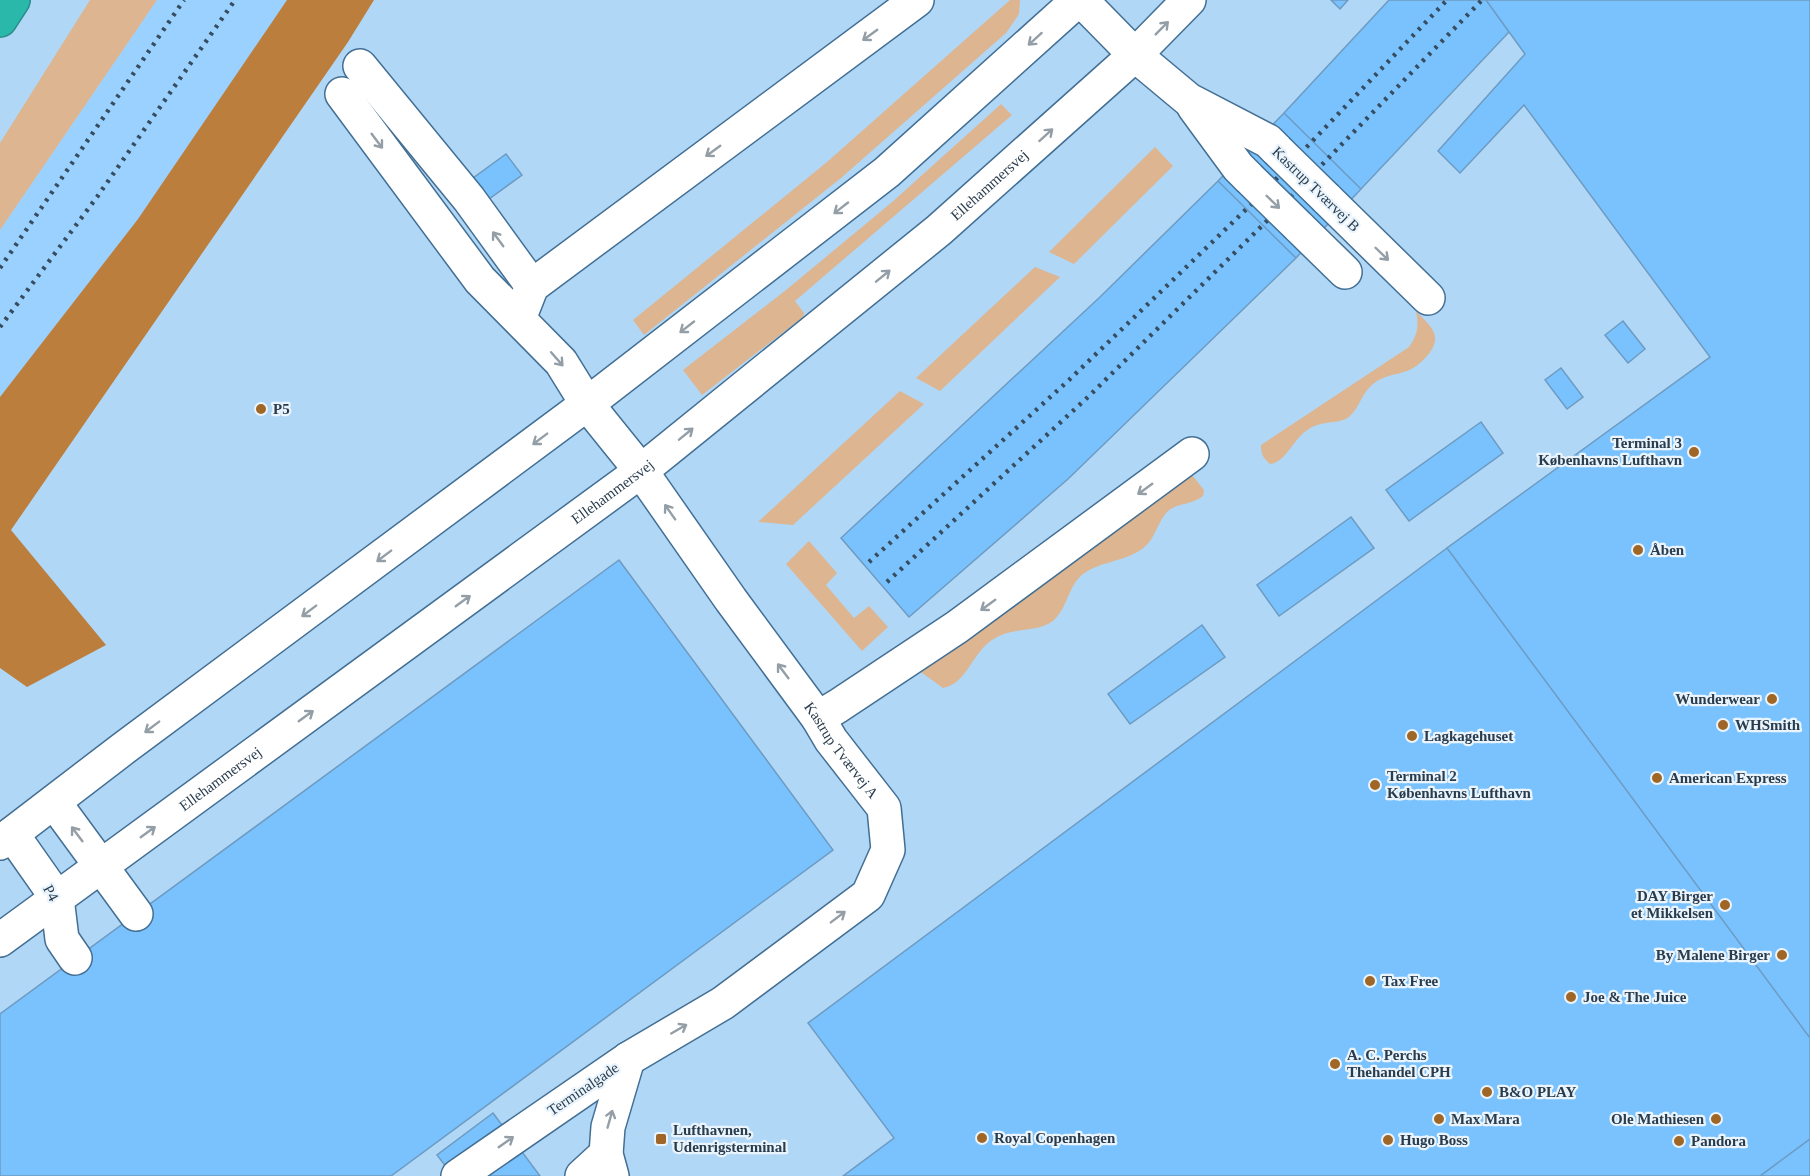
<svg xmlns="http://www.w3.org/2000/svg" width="1810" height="1176" font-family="Georgia,serif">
<rect width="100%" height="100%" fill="#b1d7f7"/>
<path fill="#9ad1ff" d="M157 0H287L138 219 0 397V230Z"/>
<path fill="#ddb590" d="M90 0H157L0 230V143Z
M1010 0H1020L1019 14 1006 33 841 178 644 335 633 320 827 162Z
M1001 104 1012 115 795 301 804 313 803 317 702 395 683 370 786 290 891 203Z
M1155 147 1173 166 1074 264 1049 252Z
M1035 267 1060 277 940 391 916 378Z
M1416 311C1423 319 1437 329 1435 341 1434 347 1430 353 1426 357 1407 379 1390 370 1373 384 1362 392 1359 409 1349 417 1338 425 1321 419 1306 431 1293 440 1285 463 1270 464 1263 458 1261 454 1261 445L1409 347C1418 334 1419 326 1416 311Z
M900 391 924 404 793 525 758 522Z
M1192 475 1204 490 1203 496C1190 506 1177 502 1167 512 1157 523 1155 540 1142 549 1124 562 1101 561 1083 574 1068 586 1068 607 1054 620 1036 635 1009 624 987 644 971 658 965 684 943 688L918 670Z
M809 541 837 573 826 585 854 618 869 606 888 627 862 651 786 564Z"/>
<path fill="#bc7e3c" d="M287 0H374L348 42 11 530 106 645 27 687 0 668V397L138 219Z"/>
<path fill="#79c2fe" stroke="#6d9bc2" stroke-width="1.5" d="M1331 0H1348L1340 9Z
M1389 0H1486L1509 32 1361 189 1284 113Z
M1486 0H1810V1038L1447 548 1710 357 1524 105 1460 173 1438 151 1525 54Z
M1284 113 1361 189 1296 258 1218 181Z
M506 154 522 175 485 202 469 181Z
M1218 181 1296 258 1068 479 909 617 841 538 1100 297Z
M1623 321 1645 349 1628 363 1605 335Z
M1561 368 1583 397 1567 409 1545 380Z
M1481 422 1503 453 1409 521 1386 490Z
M1351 517 1374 548 1279 616 1257 585Z
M1447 548 1810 1038V1139L1760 1176H843L894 1138 808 1023Z
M619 560 833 850 391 1176H0V1014Z
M1202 625 1225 657 1130 724 1108 694Z
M493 1113 540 1176H453L437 1155Z
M1810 1139V1176H1760Z"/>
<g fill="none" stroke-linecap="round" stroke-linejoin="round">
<defs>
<g id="minor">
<path d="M1081 0 1135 55 1189 100 1268 141 1277 150"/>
<path d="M360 66 469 199 532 286"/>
<path id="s1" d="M342 94 480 280 561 362 587 404 641 471 731 600 818 718 831 740 884 808 888 850 868 895 723 1003 628 1059 458 1176"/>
<path d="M1194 107 1238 167 1249 178"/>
<path d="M1326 198 1428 298"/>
<path d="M1298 226 1345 272"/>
<path d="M519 319 532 286 540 280 917 0"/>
<path d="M818 718 838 706 957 627 1192 454"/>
<path d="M54 802 136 914"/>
<path d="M12 834 57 898 62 939 75 958"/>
<path d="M0 843 124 748 587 404 887 172 1078 0"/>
<path id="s2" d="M0 940 641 471 939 230 1135 55 1189 0"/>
<path d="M582 1176 606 1154"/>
<path d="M612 1176 606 1154 608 1127 628 1059"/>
</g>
<path id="highway" d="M0 20 13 0"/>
</defs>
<use href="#minor" stroke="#426f93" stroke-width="36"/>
<use href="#highway" stroke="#298d89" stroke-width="36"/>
<use href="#minor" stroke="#fff" stroke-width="33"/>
<use href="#highway" stroke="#29b8a9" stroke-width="33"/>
<path stroke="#374c5f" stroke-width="4.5" stroke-dasharray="3 6" stroke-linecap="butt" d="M0 268 184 0
M0 327 97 197 235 0
M869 562 1069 380 1258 198 1447 0
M887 582 1088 397 1275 213 1482 0"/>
<defs>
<path id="minor-bridge" d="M1277 150 1326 198
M1249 178 1298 226"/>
</defs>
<use href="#minor-bridge" stroke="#426f93" stroke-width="36" stroke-linecap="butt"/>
<use href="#minor-bridge" stroke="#fff" stroke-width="33"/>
</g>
<defs><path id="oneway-shaft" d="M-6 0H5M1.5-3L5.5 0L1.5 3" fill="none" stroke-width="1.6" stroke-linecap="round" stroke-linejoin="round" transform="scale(1.5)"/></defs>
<g stroke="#949ea6">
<use href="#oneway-shaft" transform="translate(1162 28) rotate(-45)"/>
<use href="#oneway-shaft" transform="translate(870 35) rotate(144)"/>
<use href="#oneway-shaft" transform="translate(1035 39) rotate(138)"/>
<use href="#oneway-shaft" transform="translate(1046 135) rotate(-42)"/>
<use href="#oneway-shaft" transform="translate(377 141) rotate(53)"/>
<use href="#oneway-shaft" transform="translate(713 151) rotate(144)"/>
<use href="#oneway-shaft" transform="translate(1273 202) rotate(44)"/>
<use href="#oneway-shaft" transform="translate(841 208) rotate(142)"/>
<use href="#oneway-shaft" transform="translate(498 239) rotate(-126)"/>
<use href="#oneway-shaft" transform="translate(1382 254) rotate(44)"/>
<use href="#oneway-shaft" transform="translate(883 276) rotate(-39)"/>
<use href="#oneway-shaft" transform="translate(687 327) rotate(142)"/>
<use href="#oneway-shaft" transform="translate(557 359) rotate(49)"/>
<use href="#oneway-shaft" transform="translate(686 434) rotate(-39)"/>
<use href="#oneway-shaft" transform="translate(540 439) rotate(143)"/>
<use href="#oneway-shaft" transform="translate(1145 489) rotate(144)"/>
<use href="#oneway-shaft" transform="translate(670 512) rotate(-125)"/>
<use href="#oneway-shaft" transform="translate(384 556) rotate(143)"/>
<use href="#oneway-shaft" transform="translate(463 601) rotate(-36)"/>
<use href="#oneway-shaft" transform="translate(988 605) rotate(144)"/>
<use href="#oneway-shaft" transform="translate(309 611) rotate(143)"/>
<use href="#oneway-shaft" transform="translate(783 671) rotate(-127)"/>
<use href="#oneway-shaft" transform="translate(306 716) rotate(-36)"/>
<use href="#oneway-shaft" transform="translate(152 727) rotate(143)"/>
<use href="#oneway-shaft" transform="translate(148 832) rotate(-36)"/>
<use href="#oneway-shaft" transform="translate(77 834) rotate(-127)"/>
<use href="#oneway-shaft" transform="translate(838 917) rotate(-37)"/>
<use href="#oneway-shaft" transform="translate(679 1029) rotate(-30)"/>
<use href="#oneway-shaft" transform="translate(610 1119) rotate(-74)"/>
<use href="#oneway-shaft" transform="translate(506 1142) rotate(-35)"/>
</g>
<g fill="#a06626" stroke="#eaf4fc" stroke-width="2">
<circle cx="261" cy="409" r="6"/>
<circle cx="1694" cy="452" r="6"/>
<circle cx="1638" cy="550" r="6"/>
<circle cx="1772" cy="699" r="6"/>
<circle cx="1723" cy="725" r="6"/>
<circle cx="1412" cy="736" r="6"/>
<circle cx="1657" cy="778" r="6"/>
<circle cx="1375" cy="785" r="6"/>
<circle cx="1725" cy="905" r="6"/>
<circle cx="1782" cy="955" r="6"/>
<circle cx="1370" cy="981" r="6"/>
<circle cx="1571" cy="997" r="6"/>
<circle cx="1335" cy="1064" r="6"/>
<circle cx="1487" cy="1092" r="6"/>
<circle cx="1439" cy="1119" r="6"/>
<circle cx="1716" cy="1119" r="6"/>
<circle cx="982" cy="1138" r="6"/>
<rect x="655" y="1133" width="12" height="12" rx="3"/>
<circle cx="1388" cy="1140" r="6"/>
<circle cx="1679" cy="1141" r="6"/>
</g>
<g text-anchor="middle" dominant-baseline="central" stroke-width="4.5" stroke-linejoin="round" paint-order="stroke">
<g font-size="15" fill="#293c4d" stroke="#eaf4fc">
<text stroke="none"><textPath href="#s2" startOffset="1245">Ellehammersvej</textPath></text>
<text transform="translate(1316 189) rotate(44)">Kastrup Tværvej B</text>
<text stroke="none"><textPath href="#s2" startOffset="759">Ellehammersvej</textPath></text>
<text stroke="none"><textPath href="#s1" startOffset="826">Kastrup Tværvej A</textPath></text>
<text stroke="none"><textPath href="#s2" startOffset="273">Ellehammersvej</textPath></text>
<text transform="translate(51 893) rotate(62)">P4</text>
<text transform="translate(583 1089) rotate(-34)">Terminalgade</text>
</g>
<g font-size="15" font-weight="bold" fill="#293c4d" stroke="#eaf4fc" text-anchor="start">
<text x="273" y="409">P5</text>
<text x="1682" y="443" text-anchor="end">Terminal 3<tspan x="1682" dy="17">Københavns Lufthavn</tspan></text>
<text x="1650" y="550">Åben</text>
<text x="1760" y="699" text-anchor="end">Wunderwear</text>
<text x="1735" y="725">WHSmith</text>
<text x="1424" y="736">Lagkagehuset</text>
<text x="1387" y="776">Terminal 2<tspan x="1387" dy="17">Københavns Lufthavn</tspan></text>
<text x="1669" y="778">American Express</text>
<text x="1713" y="896" text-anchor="end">DAY Birger<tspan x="1713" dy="17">et Mikkelsen</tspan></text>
<text x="1770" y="955" text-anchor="end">By Malene Birger</text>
<text x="1382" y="981">Tax Free</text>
<text x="1583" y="997">Joe &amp; The Juice</text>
<text x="1347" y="1055">A. C. Perchs<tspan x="1347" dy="17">Thehandel CPH</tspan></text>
<text x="1499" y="1092">B&amp;O PLAY</text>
<text x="1451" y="1119">Max Mara</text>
<text x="1704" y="1119" text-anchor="end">Ole Mathiesen</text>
<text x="673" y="1130">Lufthavnen,<tspan x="673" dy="17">Udenrigsterminal</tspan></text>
<text x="994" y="1138">Royal Copenhagen</text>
<text x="1400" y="1140">Hugo Boss</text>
<text x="1691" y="1141">Pandora</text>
</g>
</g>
</svg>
